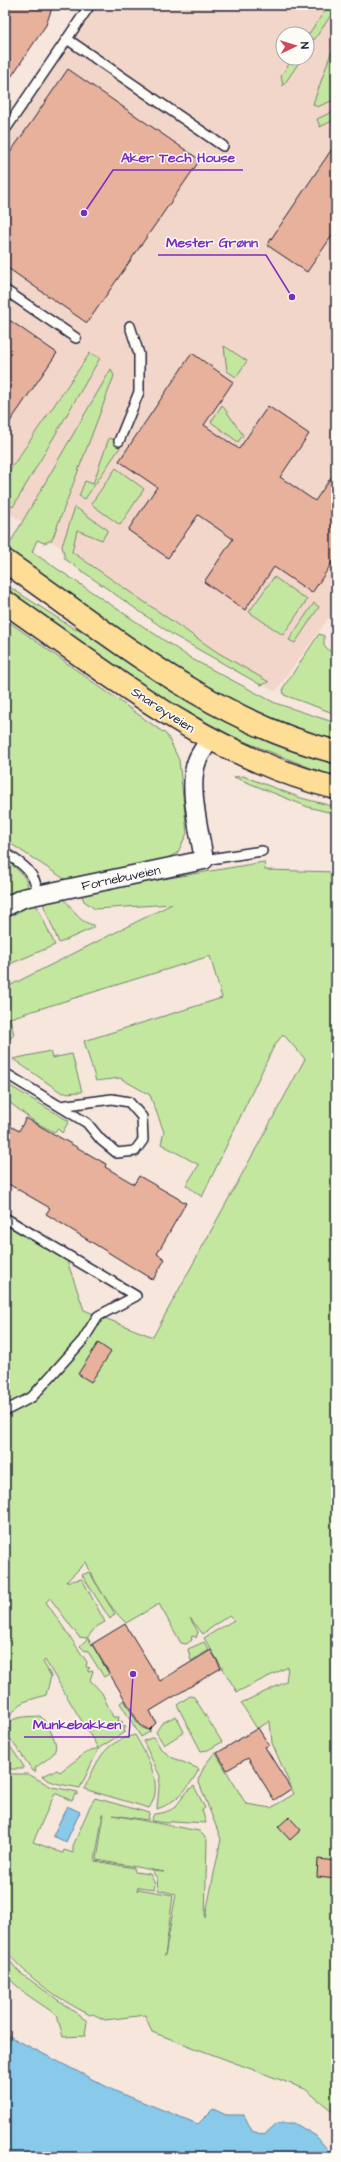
<svg xmlns="http://www.w3.org/2000/svg" width="341" height="2162" font-family="'Architects Daughter',sans-serif">
<rect width="100%" height="100%" fill="#f6e6dc"/>
<filter id="ink" filterUnits="userSpaceOnUse"><feTurbulence type="fractalNoise" baseFrequency=".025" numOctaves="2"/><feDisplacementMap in="SourceGraphic" scale="8" xChannelSelector="R" yChannelSelector="G"/><feConvolveMatrix kernelMatrix="1 2 1 2 8 2 1 2 1" color-interpolation-filters="sRGB"/></filter>
<g filter="url(#ink)">
<path fill="#f2d6c9" fill-rule="evenodd" d="M92 5H325L336 12V608L275 692 5 510V133ZM283 34H307V58H283Z"/>
<path fill="#c4e7a0" stroke="#73846e" fill-rule="evenodd" d="M329 5H336V8L314 40 308 35Z
M336 51V99L317 107 313 104 331 53Z
M293 58H302L283 86 281 76Z
M336 110V119L320 127 317 119Z
M224 346 247 361 236 377 227 371Z
M90 353 100 358 13 507 5 503V477Z
M111 369 114 376 52 540 44 543 37 540 32 552 192 659 275 703 336 723V742C218 710 105 620 6 550Z
M222 405 243 435 238 442 211 422Z
M109 438 123 443 85 499 79 496 85 481 93 484Z
M116 468 144 489 120 525 91 504Z
M75 507 108 530 102 540 77 530 72 552 217 652 269 682 261 685 173 635 65 559 62 546Z
M274 577 307 600 283 635 249 612Z
M5 584 73 628 111 645 273 742 336 763V778L213 729 130 677 5 589Z
M314 603 319 607 295 643 289 640Z
M5 619 167 735 179 760 187 833 178 852 167 859 66 880 5 840Z
M319 634 324 636V645L336 658V714L284 695 283 688Z
M243 776 301 798 336 807V814L308 807 234 777Z
M5 846 11 850 14 864 12 865C20 872 28 878 28 889L5 900Z
M264 862 265 870 336 872V1069L331 1079H333V1145H336V2114L305 2089 152 2032 145 2015 105 2020 93 2014 90 2015C57 1998 29 1979 5 1950V1774H28L52 1787 78 1792 77 1795 75 1794 72 1801 55 1793 33 1842 63 1853 64 1850 73 1853V1846L90 1806 95 1798 149 1813 148 1820 113 1815 199 1831 207 1839 205 1918 221 1839 198 1780 205 1765 215 1752 246 1804 271 1808 294 1794 272 1743 270 1721 258 1728 256 1727 241 1703 286 1682 288 1667 237 1692 204 1638 234 1620 229 1615 203 1634 190 1618 198 1632 196 1638 194 1636 191 1637 192 1640 186 1644 181 1643 159 1604 126 1623C109 1607 95 1583 86 1562L66 1582 82 1579 105 1622 96 1627 87 1638 79 1637 50 1598 46 1602 87 1662 86 1667 90 1668 88 1669V1672L93 1671 90 1680 102 1693 113 1717H119L118 1721 123 1722 120 1725 126 1726 124 1729 125 1732 99 1748 80 1788C67 1785 53 1785 42 1776L57 1770 60 1772 84 1754 98 1748 45 1660 43 1662 51 1676 46 1695 23 1702 5 1720V1216L65 1255 84 1310 153 1337 305 1059 283 1034 273 1048 202 1197 186 1185 199 1165 161 1144 164 1132 150 1095 120 1078 96 1081 84 1041 222 998 210 956 10 1018 14 1035 5 1043V988L172 904 95 909 84 901 81 893ZM103 1813 104 1814 97 1860 164 1872 152 1871 157 1878 158 1890 176 1894 165 1956 173 1895 138 1889 137 1891 138 1887 154 1889 155 1884 150 1874 135 1872 134 1868 95 1861Z
M61 898C75 906 72 919 93 925V928L59 943 44 906V901Z
M36 904 55 945 5 966V919L9 914Z
M50 1051 52 1058 72 1054 82 1092 62 1093 13 1059Z
M5 1083 69 1121 62 1133 58 1129 54 1132 35 1122 5 1099Z
M89 1572 115 1614 110 1619 82 1575Z
M88 1638 109 1674 104 1677 87 1650 85 1651 80 1646Z
M204 1642 209 1650 191 1661 188 1649Z
M190 1696 194 1697 222 1742 208 1750 201 1751 177 1705Z
M124 1700 138 1724 142 1728 151 1731 141 1737 120 1703Z
M40 1716C45 1720 48 1726 51 1732 62 1753 52 1755 35 1768L36 1771H33L5 1731C6 1715 29 1717 40 1716Z
M176 1716 184 1732 164 1745 156 1732 162 1723Z
M135 1735C147 1756 165 1786 149 1808L84 1789C98 1762 101 1743 135 1735Z
M154 1737 161 1749 171 1757 199 1769C189 1788 177 1802 157 1809L160 1776 143 1741Z
M5 1739 23 1765V1769H5Z
M194 1786 205 1808 202 1810 206 1823 174 1821 168 1823 151 1821 154 1814C182 1812 177 1797 194 1786Z
M5 1955 19 1972 87 2021 85 2036 63 2037 57 2015 26 1994 5 1975Z"/>
<path fill="#89c9ea" stroke="#6086a4" d="M67 1806 80 1812 66 1842 53 1836Z
M5 2034 115 2091 198 2124 213 2109 226 2115H244L252 2131 264 2135 277 2123H294L316 2136 334 2157H5Z"/>
<path fill="#e7b19c" stroke="#22223b" d="M5 5H53L46 25 5 86Z
M68 69 200 160 87 323 5 266V160Z
M336 143V230L307 272 267 245Z
M5 317 57 353 5 429Z
M192 353 233 382 204 425 239 449 268 406 309 434 280 477 315 501 336 470V557L312 593 274 567 245 610 204 582 233 539 198 515 168 558 128 530 157 487 119 461Z
M26 1118 106 1164 105 1167 134 1184 139 1176 186 1203 157 1254 165 1259 153 1280 46 1214 50 1208 5 1182V1123L19 1131Z
M98 1343 111 1352 91 1382 78 1374Z
M125 1624 160 1681 211 1650 221 1668 150 1711 156 1723 149 1730 140 1725 92 1644Z
M258 1728 269 1745 265 1747 291 1789 274 1800 248 1758 227 1770 217 1753Z
M289 1817 301 1830 290 1840 278 1827Z
M318 1859 336 1861V1879L317 1877Z"/>
<g fill="none" stroke-linecap="round" stroke-linejoin="round">
<defs>
<path id="lane" d="M67 39 223 146
M5 130 90 5
M5 290 76 338
M119 441 139 392V354L130 326
M5 853C23 864 36 873 38 895
M204 860 262 851
M5 1073 87 1123 101 1140 117 1153 135 1151 143 1140 142 1117 129 1102 112 1099 60 1106
M5 1218 136 1296 98 1316 83 1340 32 1397 5 1411"/>
<path id="street" d="M5 907 23 898 204 860C200 833 187 786 197 761 200 753 206 746 210 739"/>
<path id="primary" d="M5 561C109 633 211 721 336 752
M5 602C109 674 210 757 336 788"/>
</defs>
<use href="#lane" stroke="#22223b" stroke-width="12"/>
<use href="#street" stroke="#22223b" stroke-width="21"/>
<use href="#primary" stroke="#22223b" stroke-width="25"/>
<use href="#lane" stroke="#fdfcf7" stroke-width="9"/>
<use href="#street" stroke="#fdfcf7" stroke-width="18"/>
<use href="#primary" stroke="#fedd96" stroke-width="22"/>
</g>
</g>
<g text-anchor="middle" dominant-baseline="central" stroke-width="3" stroke-linejoin="round" paint-order="stroke">
<g font-size="13" fill="#22223b" stroke="#fdfcf7">
<text transform="translate(163 710) rotate(33)">Snarøyveien</text>
<text transform="translate(121 878) rotate(-12)">Fornebuveien</text>
</g>
</g>
<path fill="none" stroke="#7b2cbf" stroke-width="1.5" d="M84 213L113 170H243M292 297L266 255H158M133 1674L129 1737H24"/>
<g fill="#7b2cbf" stroke="#fdfcf7" stroke-width="1.5">
<circle cx="84" cy="213" r="4"/>
<circle cx="292" cy="297" r="4"/>
<circle cx="133" cy="1674" r="4"/>
</g>
<g font-size="14" text-anchor="middle" font-weight="bold" fill="#7b2cbf" stroke="#fdfcf7" stroke-width="3" stroke-linejoin="round" paint-order="stroke">
<text x="178" y="162">Aker Tech House</text>
<text x="212" y="247">Mester Grønn</text>
<text x="77" y="1729">Munkebakken</text>
</g>
<rect width="341" height="2162" fill="none" stroke="#fdfcf7" stroke-width="20"/>
<rect x="10" y="10" width="321" height="2142" fill="none" stroke="#22223b" stroke-width="1.5" filter="url(#ink)"/>
<g transform="translate(295 46) rotate(86)"><circle r="19" fill="#fdfcf7" stroke="#a5a5ac"/>
<path d="M0-3L7 15L0 10L-7 15Z" fill="#d1495b"/>
<text y="-6" font-size="11" font-weight="bold" text-anchor="middle" fill="#22223b">N</text>
</g>
</svg>
